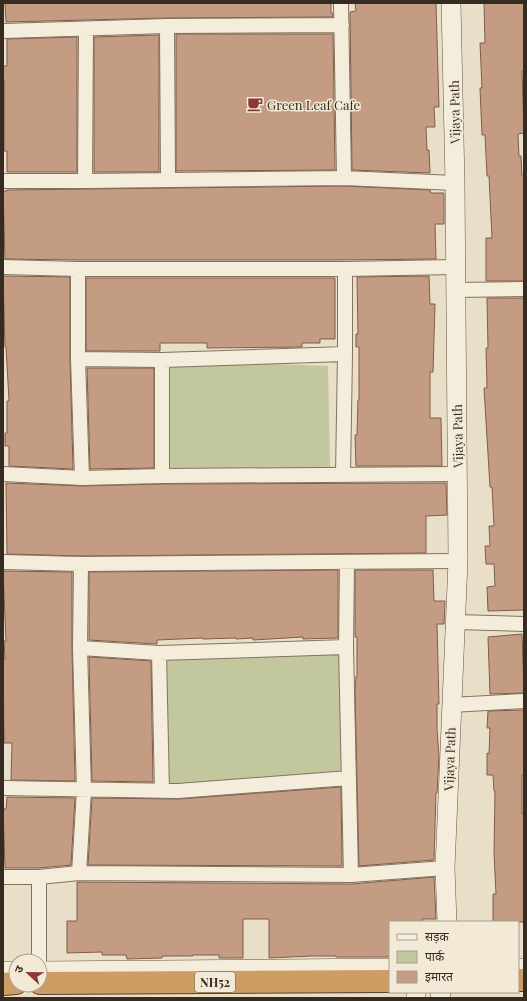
<svg xmlns="http://www.w3.org/2000/svg" width="527" height="1001" font-family="'Playfair Display','Noto Sans Devanagari',serif">
<rect width="100%" height="100%" fill="#e9dfc9"/>
<path fill="#c3c79e" d="M162 360 328 366 330 467 166 473Z
M346 647 349 778 162 791 159 653Z"/>
<path fill="#c39c83" stroke="#805d48" d="M5 3H331V13H333V17L167 18 6 22Z
M355 3H436L439 107H434L435 127H426L427 150H429L430 173 352 170 350 12 356 11Z
M484 3H524V71H522L524 133 518 134 519 156H521L522 176H524V281H486V238H492L489 176H487L485 135H482L480 88H482L480 43H485Z
M176 34H333L335 170 176 171Z
M159 35V172H94V37Z
M77 37V172H7V151H4V80H3V66H7V39Z
M344 186 430 190 431 193H444V224H435L436 259 335 260H78L5 259 3 191H7V190Z
M3 276 70 277V359L73 469 9 466V446H5V433H7V401H9L6 347H5Z
M429 276 430 304H435L433 372H430V418H441L442 466H356L355 435H357L358 400H359V347H356V334H358L357 277Z
M86 278H335V339H320V343H302V347L207 348V343H160V351H86Z
M487 298H524V610L488 611 487 587 495 586 494 564H486L485 546H490L489 526H494L492 487H490L484 388H487L486 348H488Z
M87 368H154V468L90 469Z
M6 483 82 486 162 484 446 483 447 515 426 516V553L81 556 7 554Z
M338 570V638L303 639V637L253 640V638L236 639V638L203 639V638L157 640V644L89 640V572Z
M355 570H433L434 601H445L444 624H437L439 704H437V729L439 756 437 793H436L434 860 359 866 355 690 356 676H357V637H355Z
M3 571 72 572V648L75 781 11 780 12 743H4L3 659H5L4 641H6Z
M522 634 524 693 490 694 488 637Z
M89 657 151 661 153 782 92 781Z
M524 710V775H522V814H524V922H493V894H496L494 853 495 791H494L493 775H487V753L489 754 490 728H487L488 711Z
M341 787 342 866 88 865 92 798 179 799Z
M7 797 75 798 71 865 39 868H5L3 809H6Z
M434 877 436 919H422V922H390V957H336V956H312L269 958V919H243V958H219V955H193V956H162V958L127 959 126 955H102V952L67 953V921H77V882L351 884Z"/>
<g fill="none" stroke-linecap="round" stroke-linejoin="round">
<defs>
<path id="street" d="M341 3 344 178
M167 26 168 180
M3 31 167 26 342 25
M3 181H85L344 178 455 183
M85 181 86 29
M3 267 78 269V359L162 360 345 354V269L455 267
M78 269H345
M456 290 524 289
M78 359 82 478
M3 474 82 478 162 476 458 474
M343 475 345 354
M162 476V360
M3 562 81 564 458 561
M347 562 346 647 351 875
M455 622 524 624
M80 648 159 653 346 647
M159 653 162 791
M451 705 524 701
M3 788 178 791 349 778
M79 873 84 790 80 648 81 564
M3 877H39L79 873 351 875 445 868
M39 961V877"/>
<path id="secondary" d="M447 922 445 868 458 561 455 183 451 3
M518 968H524
M3 971H16
M40 971 390 968
M416 998V992
M440 998 441 992"/>
<path id="highway" d="M518 980H524
M40 983 390 981
M3 984 16 983"/>
</defs>
<use href="#street" stroke="#847260" stroke-width="16"/>
<use href="#secondary" stroke="#665343" stroke-width="20"/>
<use href="#highway" stroke="#524133" stroke-width="24"/>
<use href="#street" stroke="#f5eddb" stroke-width="14"/>
<use href="#secondary" stroke="#f5eddb" stroke-width="19"/>
<use href="#highway" stroke="#ce9d64" stroke-width="22"/>
</g>
<defs>
<symbol id="cafe-bare" viewBox="-9 -9 18 18"><path d="M-5.5-4.5H6V0H3Q3 3.5 0 3.5H-2.5Q-5.5 3.5-5.5 0ZM3-3.2v2h1.7v-2ZM-6 4.5H4V6H-6Z" fill="#8c3739" stroke="#f2e9d7" stroke-width="2.5" paint-order="stroke"/></symbol>
</defs>
<g fill-rule="evenodd">
<use href="#cafe-bare" x="244" y="93" width="22" height="22"/>
</g>
<g text-anchor="middle" dominant-baseline="central" stroke-width="3" stroke-linejoin="round" paint-order="stroke">
<rect fill="#f2e9d7" stroke="#6e6458" stroke-width="1" x="195" y="972" width="40" height="20" rx="3"/>
<g font-size="12" font-weight="bold" fill="#362b21">
<text x="215" y="982">NH52</text>
</g>
<g font-size="13" fill="#362b21" stroke="#f2e9d7" text-anchor="start">
<text x="267" y="104">Green Leaf Cafe</text>
</g>
<g font-size="13" fill="#362b21" stroke="#f2e9d7">
<text transform="translate(454 112) rotate(-91)">Vijaya Path</text>
<text transform="translate(457 436) rotate(-91)">Vijaya Path</text>
<text transform="translate(449 759) rotate(-88)">Vijaya Path</text>
</g>
</g>
<rect width="527" height="1001" fill="none" stroke="#362b21" stroke-width="8"/>
<rect x="389" y="921" width="130" height="72" fill="#f2e9d7" stroke="#a79d8e"/>
<rect x="397" y="934" width="20" height="6" fill="#f5eddb" stroke="#a79d8e"/>
<text x="425" y="941" font-size="12" fill="#362b21">सड़क</text>
<rect x="397" y="951" width="20" height="12" fill="#c3c79e" stroke="#a79d8e"/>
<text x="425" y="961" font-size="12" fill="#362b21">पार्क</text>
<rect x="397" y="971" width="20" height="12" fill="#c39c83" stroke="#a79d8e"/>
<text x="425" y="981" font-size="12" fill="#362b21">इमारत</text>
<g transform="translate(28 973) rotate(292)"><circle r="19" fill="#f2e9d7" stroke="#a79d8e"/>
<path d="M0-3L7 15L0 10L-7 15Z" fill="#8c3739"/>
<text y="-6" font-size="11" font-weight="bold" text-anchor="middle" fill="#362b21">उ</text>
</g>
</svg>
